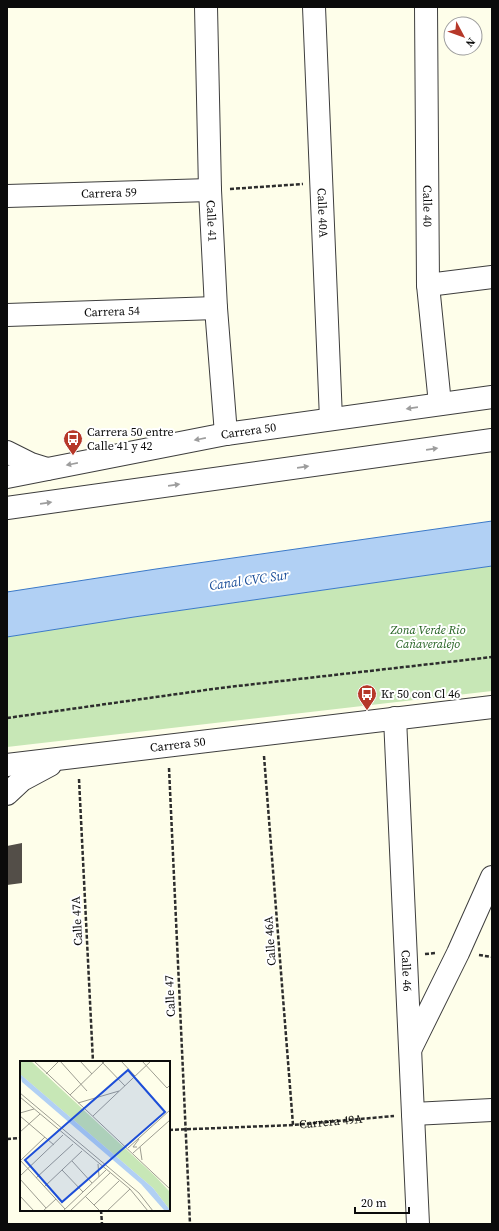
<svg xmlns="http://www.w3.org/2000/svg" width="499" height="1231" font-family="'Source Serif 4',serif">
<rect width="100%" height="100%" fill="#fefeea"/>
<path fill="#c7e7b6" d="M492 566V691L7 747V637L134 617Z"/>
<path fill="#b1d0f4" stroke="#3b79c8" d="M492 521V566L134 617 7 637V592L156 569Z"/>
<path fill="#534e48" d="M22 843V883L7 885V846Z"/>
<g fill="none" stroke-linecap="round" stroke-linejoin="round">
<defs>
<g id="minor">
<path id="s2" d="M206 7 210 190 216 308 226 434"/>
<path id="s3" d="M314 7 331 419"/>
<path id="s4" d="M426 7 428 285 440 404"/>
<path id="s5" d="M7 196 210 190"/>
<path d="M428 285 492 277"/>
<path id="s6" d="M7 315 216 308"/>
<path d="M7 452 31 464 47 469"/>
<path id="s7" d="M7 477 226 434 492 397"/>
<path d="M7 508 492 440"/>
<path id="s8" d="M395 718 418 1224"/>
<path id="s9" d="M7 765 492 707"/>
<path d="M7 794 22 780 50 765"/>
<path d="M411 1048 458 953 492 877"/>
<path d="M413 1114 492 1110"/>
</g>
</defs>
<use href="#minor" stroke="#3e3e3e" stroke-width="24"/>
<g stroke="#2d2d2d" stroke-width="2.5" stroke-dasharray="4 2" stroke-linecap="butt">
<path d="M230 189 303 184"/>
<path d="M7 718 220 688 492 657"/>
<path d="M264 756 293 1125"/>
<path d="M169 768 190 1224"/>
<path d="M79 779 93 1062"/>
<path d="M425 954 436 953"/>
<path d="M479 955 492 957"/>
<path id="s1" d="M169 1130 293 1125 394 1116"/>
<path d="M7 1139 21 1138"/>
<path d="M101 1210 102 1224"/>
</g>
<use href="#minor" stroke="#fff" stroke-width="22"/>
</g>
<defs><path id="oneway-solid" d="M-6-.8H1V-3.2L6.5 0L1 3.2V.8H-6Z"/></defs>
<g fill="#9d9d9d">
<use href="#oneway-solid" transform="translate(412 408) rotate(172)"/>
<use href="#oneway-solid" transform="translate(200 439) rotate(169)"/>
<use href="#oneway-solid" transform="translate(432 449) rotate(-8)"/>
<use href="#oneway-solid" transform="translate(72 464) rotate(169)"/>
<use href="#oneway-solid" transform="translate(303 467) rotate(-8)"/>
<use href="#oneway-solid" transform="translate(174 485) rotate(-8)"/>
<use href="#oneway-solid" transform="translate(46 503) rotate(-8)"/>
</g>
<defs>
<symbol id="bus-pin" viewBox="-11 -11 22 30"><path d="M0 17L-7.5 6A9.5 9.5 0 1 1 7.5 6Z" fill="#b63829" stroke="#fff"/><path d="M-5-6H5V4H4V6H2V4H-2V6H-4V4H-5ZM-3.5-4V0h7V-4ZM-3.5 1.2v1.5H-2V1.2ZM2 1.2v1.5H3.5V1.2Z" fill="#fff"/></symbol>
</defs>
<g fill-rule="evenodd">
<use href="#bus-pin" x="62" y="428" width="22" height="30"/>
<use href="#bus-pin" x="356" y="683" width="22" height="30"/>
</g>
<g text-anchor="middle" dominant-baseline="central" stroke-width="4" stroke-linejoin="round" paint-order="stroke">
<g font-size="12" fill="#0b0b0b" stroke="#fff">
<text stroke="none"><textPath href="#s5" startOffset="102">Carrera 59</textPath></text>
<text stroke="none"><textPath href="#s4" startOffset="199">Calle 40</textPath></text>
<text stroke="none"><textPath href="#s3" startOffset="206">Calle 40A</textPath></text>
<text stroke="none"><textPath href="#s2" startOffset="214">Calle 41</textPath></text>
<text stroke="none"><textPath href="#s6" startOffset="105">Carrera 54</textPath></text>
<text stroke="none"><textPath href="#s7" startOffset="246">Carrera 50</textPath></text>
<text stroke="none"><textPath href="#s9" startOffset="172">Carrera 50</textPath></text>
<text transform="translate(77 921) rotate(-93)">Calle 47A</text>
<text transform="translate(270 941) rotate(-94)">Calle 46A</text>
<text stroke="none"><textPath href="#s8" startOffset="253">Calle 46</textPath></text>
<text transform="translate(170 996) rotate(-93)">Calle 47</text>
<text stroke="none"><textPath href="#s1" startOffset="162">Carrera 49A</textPath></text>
</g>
<g font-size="12" fill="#0b0b0b" stroke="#fff" text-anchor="start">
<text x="87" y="432">Carrera 50 entre<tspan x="87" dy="14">Calle 41 y 42</tspan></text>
<text x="381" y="694">Kr 50 con Cl 46</text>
</g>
<g font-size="12" font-style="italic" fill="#22601f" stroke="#fff">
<text x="428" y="630">Zona Verde Rio<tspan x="428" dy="14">Cañaveralejo</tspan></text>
</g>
<g font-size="13" font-style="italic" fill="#1a4d98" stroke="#fff">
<text transform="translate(249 580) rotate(-8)">Canal CVC Sur</text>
</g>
</g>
<g transform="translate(20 1061)">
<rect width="150" height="150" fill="#fefeea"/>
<path d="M0 1H12L135 115 150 131V149L133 127 1 14Z" fill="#c7e7b6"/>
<path d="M0 13 133 127 150 149H144L121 123 2 21Z" fill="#b1d0f4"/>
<path fill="none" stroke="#9d9d91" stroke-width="1" d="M14 0 150 128M40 0 67 30M60 0 72 13M81 0 105 25M101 0 115 15M122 0 147 27 150 24M26 13 39 0M0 32 119 132 133 150M50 34 85 0M0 36 110 128 128 150M58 42 99 30M0 52 14 48M0 55 34 84M73 55 131 0M0 71 20 53M117 86H113L119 78M120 86 122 99M108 87 150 49M113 92 150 59M0 99 45 148M0 100 25 76M52 100 72 122M78 103 79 116M42 109 63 131M0 115 43 74M16 117 53 83M0 118 26 147M24 126 62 90M0 135 14 150M65 135 80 150M74 144 99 120M23 150 36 138M43 150 86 109M50 150 90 112M87 150 110 128"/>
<path fill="#1d4ed8" fill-opacity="0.15" stroke="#1d4ed8" stroke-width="2" d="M108 9 145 51 42 141 5 99Z"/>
<rect width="150" height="150" fill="none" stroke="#0b0b0b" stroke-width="2"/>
</g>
<rect width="499" height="1231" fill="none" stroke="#0b0b0b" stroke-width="16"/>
<g transform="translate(463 36) rotate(131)"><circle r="19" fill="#ffffff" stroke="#9d9d9d"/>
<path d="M0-3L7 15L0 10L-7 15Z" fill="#b63829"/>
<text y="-6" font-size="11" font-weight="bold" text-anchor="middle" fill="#0b0b0b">N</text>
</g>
<path d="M355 1207v6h54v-6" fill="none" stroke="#0b0b0b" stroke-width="2"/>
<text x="361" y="1207" font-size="12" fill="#0b0b0b" stroke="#ffffff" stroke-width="3" paint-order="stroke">20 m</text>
</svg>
